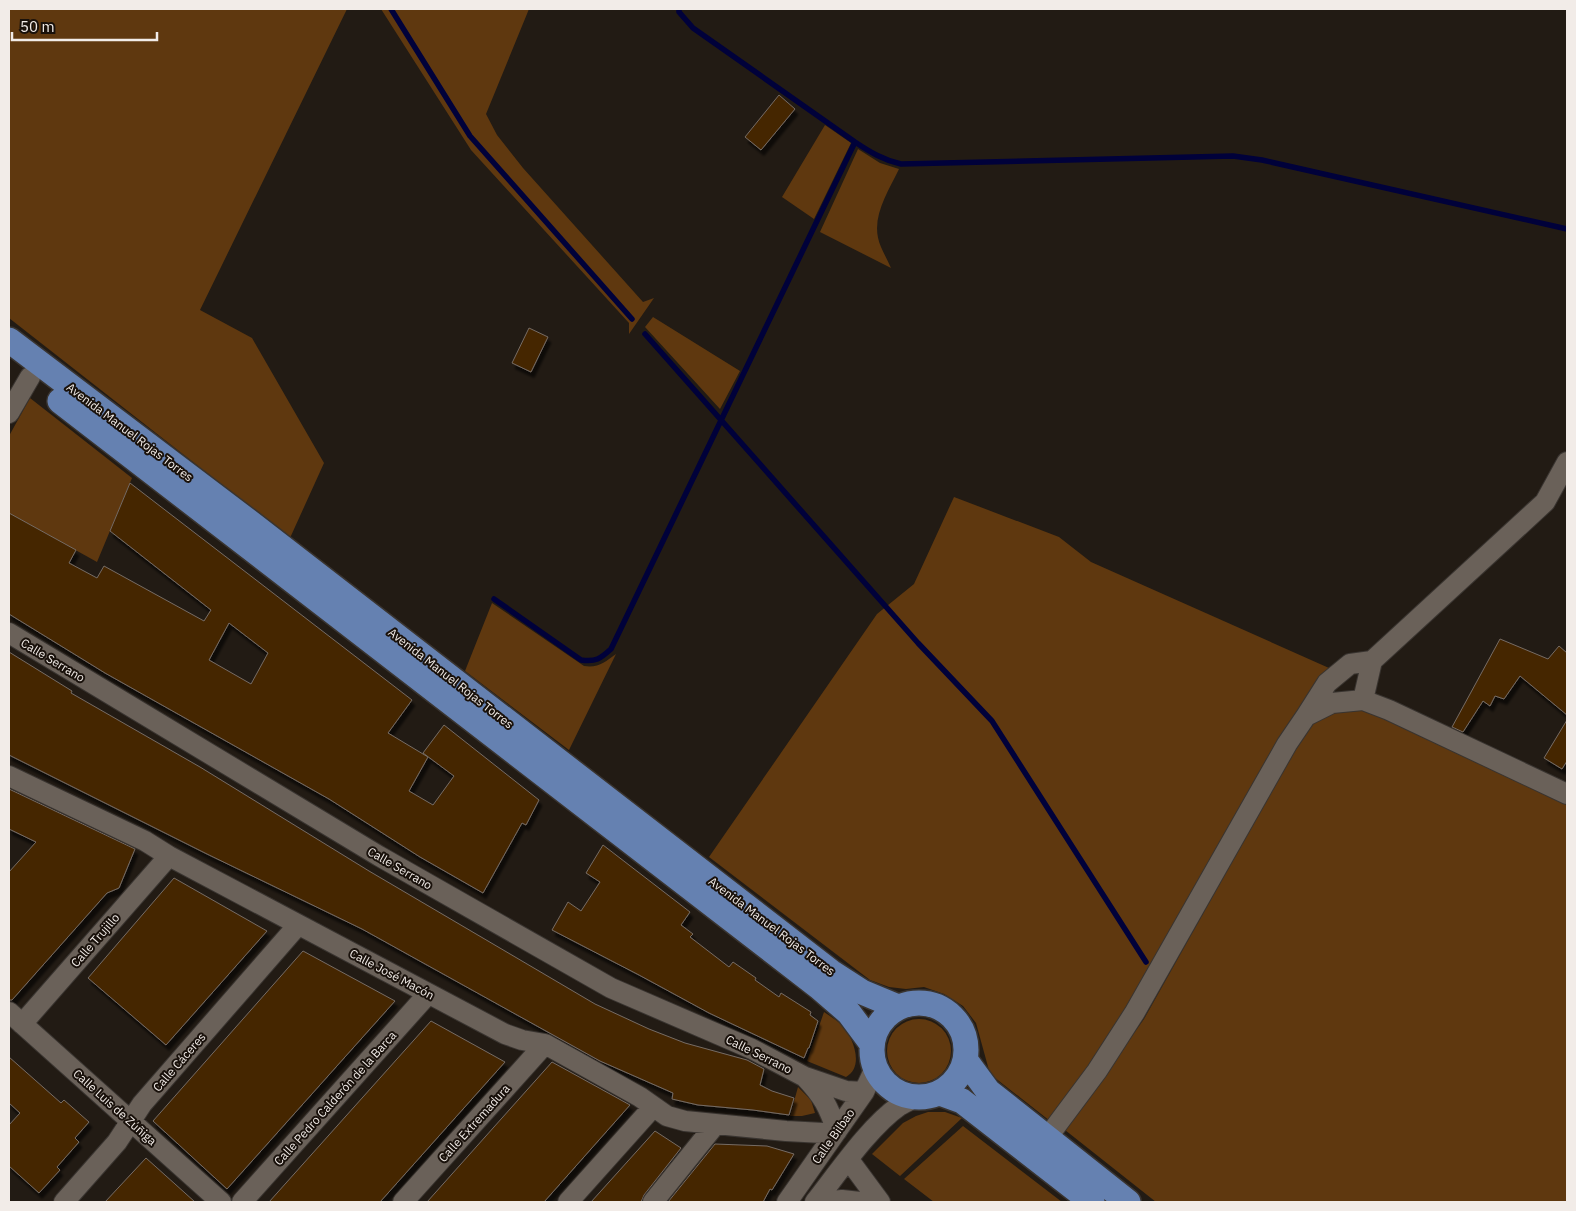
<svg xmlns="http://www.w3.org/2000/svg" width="1576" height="1211" font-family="'IBM Plex Sans',sans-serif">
<defs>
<filter id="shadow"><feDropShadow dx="3" dy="5.5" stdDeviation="1" flood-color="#0009"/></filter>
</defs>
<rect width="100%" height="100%" fill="#221b14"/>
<path fill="#5f380f" d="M9 9H347L200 310 252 338 324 463 290 538 9 318Z
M381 9H529L486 114 497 135 523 168 643 302 654 298 629 334V323L471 150Z
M825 125 851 143 814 219 782 197Z
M858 149 880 163 899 169C887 194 869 220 881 247 884 254 888 261 891 268L820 232Z
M653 317 740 371 720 409 645 327Z
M30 398 132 478 97 562 9 513V436Z
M954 497 1059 537 1091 562 1329 668 1128 1009 1050 1121 990 1074 976 1023 963 1006 944 994 924 987 906 989 889 987 870 980 709 857 877 614 914 584Z
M492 603 584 666C599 668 605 662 616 654L569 750 465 671Z
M1358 708 1379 714 1567 804V1202H1156L1065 1130 1144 1019 1304 733 1318 718 1337 710Z
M824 1012C830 1016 836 1020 841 1024 853 1036 865 1067 846 1077L807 1061Z
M887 1051a32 32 0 1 1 64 0a32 32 0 1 1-64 0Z
M798 1087 811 1100 815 1113 802 1116H790Z
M928 1112H945L962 1118 900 1176 872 1154 903 1123 916 1116Z
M963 1126 1062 1202H934L904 1179Z"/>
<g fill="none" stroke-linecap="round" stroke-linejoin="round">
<path stroke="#00013a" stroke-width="5.5" d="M391 9 470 136 632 319
M679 9V12L693 28 855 142C870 152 883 160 901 164L1233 156 1262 160 1567 229
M645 334 918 643 992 721 1146 962
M494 599 581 660C596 662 600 659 611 649L855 142"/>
</g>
<path fill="#452502" stroke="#766c64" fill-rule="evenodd" filter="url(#shadow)" d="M779 95 795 109 761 150 745 137Z
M529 328 548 337 531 372 512 363Z
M130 483 412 700 388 733 428 757 409 791 433 805 454 776 423 753 444 725 539 800 526 825 522 823 483 893 420 857 329 799 105 673 9 614V513L76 550 69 563 97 578 104 566 204 621 211 610 110 531ZM229 623 268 653 251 684 209 660Z
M1500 639 1548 659 1559 646 1567 653V715L1520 676 1504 699 1495 696 1490 706 1483 701 1463 732 1452 727Z
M9 652 72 691 71 693 200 767 369 871 595 1004 649 1029 685 1043 747 1060 764 1069 760 1085 772 1091 794 1098 789 1115 753 1110 698 1105 672 1099 673 1093 600 1061 362 929 207 854 9 755Z
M1567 720V761L1562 769 1544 758Z
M9 789 135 849 119 888 107 893 12 1000H9V872L36 842 9 829Z
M603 845 690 912 681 925 693 934 690 937 729 967 733 962 756 978 755 980 779 997 781 993 811 1012 810 1015 818 1021 809 1048H808L804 1058 709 1013 639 975 552 930 568 902 581 911 600 882 586 873Z
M174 878 267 931 166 1045 88 978Z
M303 951 395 1001 227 1189 153 1121Z
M431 1021 505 1062 380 1202H269Z
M9 1057 61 1103 64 1100 89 1122 75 1138 79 1142 57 1167 60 1170 39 1193 9 1166V1125L20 1113 9 1103Z
M552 1062 630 1105 544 1202H427Z
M655 1131 681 1148 644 1195 641 1202H591Z
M715 1144 767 1146 794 1154 772 1190 770 1189 763 1202H668Z
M146 1158 175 1184 195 1202H105Z"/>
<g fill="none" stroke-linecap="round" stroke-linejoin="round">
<defs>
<path id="minor" d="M9 413 30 377
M9 633 379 856 611 988 752 1049 805 1077 846 1091 864 1092
M1363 700 1372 661 1545 502 1567 462
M1306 716 1327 683 1350 664 1372 661
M9 776 145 841 169 856 505 1034 522 1040 545 1044 640 1097 667 1116 685 1121 786 1131 823 1133 837 1131C828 1106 823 1096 805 1077
M9 1012 221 1202
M22 1024 169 856
M1047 1138 1097 1071 1135 1012 1287 744 1306 716 1332 703 1363 700 1389 710 1567 794
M849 1160 880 1202
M64 1202 117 1142 142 1104 298 925
M242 1202 428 994
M403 1202 545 1044
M568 1202 653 1107
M653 1202 715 1125
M787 1202 864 1092 875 1068
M815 1202C838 1173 869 1127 899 1106 904 1103 911 1100 916 1097
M824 1202 842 1200 860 1202"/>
<path id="major" d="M9 340 248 521 831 972 862 992 898 1007
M60 401 819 987 849 1013 872 1044
M872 1050a47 47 0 1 1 94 0a47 47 0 1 1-94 0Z
M966 1061 988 1091 1128 1202
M940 1093 962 1101 1092 1202"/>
</defs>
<use href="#minor" stroke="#393430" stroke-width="22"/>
<use href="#major" stroke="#393430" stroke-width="28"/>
<use href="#minor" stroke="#6a6159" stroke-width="20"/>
<use href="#major" stroke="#6581b1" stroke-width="25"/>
</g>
<g text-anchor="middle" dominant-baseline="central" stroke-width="4" stroke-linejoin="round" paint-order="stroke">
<g font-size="12" fill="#f2ece8" stroke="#19110b">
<text transform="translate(130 432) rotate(37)">Avenida Manuel Rojas Torres</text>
<text transform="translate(53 660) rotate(31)">Calle Serrano</text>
<text transform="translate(451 678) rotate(38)">Avenida Manuel Rojas Torres</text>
<text transform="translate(400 868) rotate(30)">Calle Serrano</text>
<text transform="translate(772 926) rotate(37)">Avenida Manuel Rojas Torres</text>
<text transform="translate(95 940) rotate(-49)">Calle Trujillo</text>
<text transform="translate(392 974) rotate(28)">Calle José Macón</text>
<text transform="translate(759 1054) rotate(26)">Calle Serrano</text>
<text transform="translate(179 1062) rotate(-49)">Calle Cáceres</text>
<text transform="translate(335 1098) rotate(-48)">Calle Pedro Calderón de la Barca</text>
<text transform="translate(115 1107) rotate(42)">Calle Luis de Zúñiga</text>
<text transform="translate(474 1123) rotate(-48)">Calle Extremadura</text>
<text transform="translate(833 1136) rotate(-55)">Calle Bilbao</text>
</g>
</g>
<rect width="1576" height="1211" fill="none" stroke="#f2ece8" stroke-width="20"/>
<path d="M12 32v8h145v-8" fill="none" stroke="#f2ece8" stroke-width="2.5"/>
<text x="20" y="32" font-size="15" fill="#f2ece8" stroke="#19110b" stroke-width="4" paint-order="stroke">50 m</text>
</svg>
